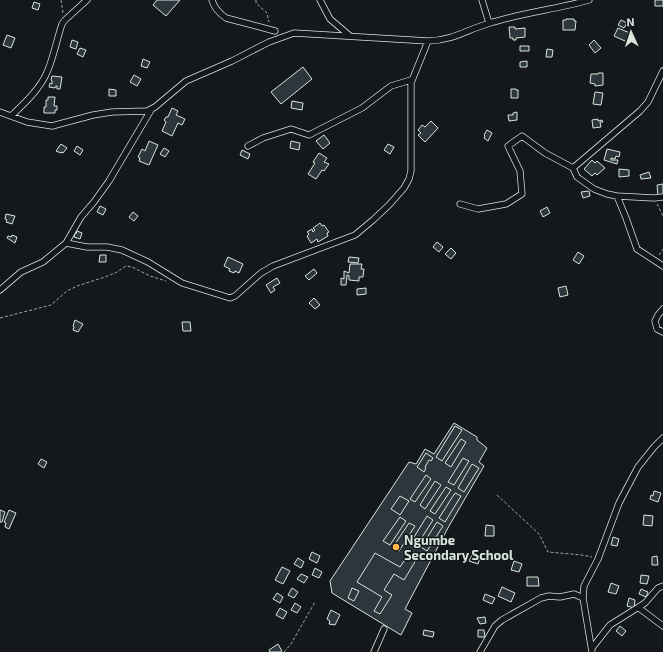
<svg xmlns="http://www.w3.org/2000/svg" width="663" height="652" font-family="'Exo 2',sans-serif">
<rect width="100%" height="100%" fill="#14181c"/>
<path fill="#2c363c" stroke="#d8e6dc" d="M157 0H180L166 16 153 5Z
M655 0H663V6H655Z
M34 2 40 4 38 10 32 8Z
M566 19H574V21H576L575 30H563V20H566Z
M621 20 627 23 624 28 618 25Z
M509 27H515V29L525 28V37L516 38V40H513V38H510Z
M618 28 630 33 627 42 614 36Z
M7 35 15 38 11 48 3 45Z
M72 40 78 42 76 49 70 47Z
M594 40 601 48 595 53 589 45Z
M520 46H529V51H520Z
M80 48 86 50 83 57 77 54Z
M547 49 553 50 552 57H546Z
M143 59 150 62 147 68 141 66Z
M527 61V67H520V62Z
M303 67 312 79 281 104 271 92Z
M598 73H603V85L595 86V84L590 83 591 74H598Z
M134 75 141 79 137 86 130 82Z
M52 76 62 77 60 89H57V86H56L55 88 49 87 50 83 52 84V81L51 80Z
M109 89 116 90V96H109Z
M511 89H516V90H518V98H511Z
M595 92 603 93 601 105 593 104Z
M48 97H55L54 106H57V110H55V113H44V107H46V100H48Z
M292 101 303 103 302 110 291 108Z
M172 108 178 111 176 115 185 119 182 125 178 123 172 136 162 131 166 122 164 120 166 117H168Z
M517 112V120L509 121 508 115H513V113Z
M598 119V121L602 120 603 122H600L601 127 593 128 592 120Z
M431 121 438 128 425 142 418 135 421 133 418 130 422 125 425 127Z
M487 130 492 133 488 141 484 138 485 136 484 135Z
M324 135 330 143 323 149 316 141Z
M149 141 158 145 149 165 139 161 140 158 138 157 142 149 145 151Z
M291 141 300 143 299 150 290 148Z
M61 144 67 148 63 153 61 152V153L56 151Z
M388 144 394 147 390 154 384 150Z
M77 146 83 150 80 155 74 151Z
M164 148 169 151 165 157 160 154Z
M607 149 620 152 619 157 616 156 615 159 611 158V160H618L617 164 604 160Z
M242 150 250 154 248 159 240 155Z
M319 153 327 158 324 162 329 164 324 171 322 170 316 179 308 174 315 163 313 162Z
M592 160 595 163 597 161 605 168 597 175 595 173 592 176 584 169Z
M619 169 629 170V176L619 177Z
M649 172 651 178 641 179 640 175Z
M663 184V195L658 196 657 185Z
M589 191 590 196 583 198 581 192Z
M100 206 106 209 103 215 97 212Z
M547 207 550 213 543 217 540 211Z
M133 212 138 216 134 221 129 217Z
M6 214 15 216 12 224 6 222 7 220 5 219Z
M320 223 322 226 324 225 329 232 327 233 328 236 318 242 317 239 311 243 307 236 309 234 307 232 312 229 313 232 315 230 313 228Z
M77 231 82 233 80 239 74 237 75 233 76 234Z
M12 235 17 237 15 243 7 238 8 236 11 237Z
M437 242 443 247 439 252 433 247Z
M451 248 456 253 451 259 445 254Z
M578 252 584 256 579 264 573 260Z
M100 255H106V262H99Z
M228 257 243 264 239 273 235 271 234 273 229 271 230 269 224 266Z
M349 257 359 258 358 263 348 262Z
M350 264H362L361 269H364L363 277H359V281L349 280V276L347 275 346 285H341V278L344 279V271L349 273Z
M314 269 317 273 309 280 305 276Z
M277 278 280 283 273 287 275 290 271 293 266 285Z
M566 286 568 295 560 297 558 288Z
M366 288V294L357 295V289Z
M314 298 320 305 315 309 309 303Z
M75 320 83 324 78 332 73 330 74 327 73 326Z
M182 322H190L191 331H183Z
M454 423 477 437V440L487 448 479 462 484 466 449 526 405 609 412 613 401 635 332 593 330 581 409 462 416 464 425 449 434 454Z
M455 426 462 430 442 461 436 457Z
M461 439 466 442 451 467 445 463Z
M426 453 433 458 431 461 429 460 425 467 426 468 424 472 417 467Z
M463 458 469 461 454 485 448 482Z
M41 459 47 462 44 468 38 464Z
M472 464 479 468 464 492 458 488Z
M426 475 431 479 415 502 410 499Z
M435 481 441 485 425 509 420 505Z
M446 487 451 490 435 514 430 511Z
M654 491 661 493 658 502 650 499 651 495 653 496Z
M455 493 461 496 445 522 439 518Z
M400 496 409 501 400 515 391 509Z
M0 510 5 512 2 522H0Z
M9 510 16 513 9 529 5 527 6 523 4 522Z
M644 515 653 516 652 526 643 525Z
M427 516 433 520 417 545 411 542Z
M400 517 406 521 390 545 383 541Z
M437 522 443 526 427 551 421 547Z
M409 523 415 526 399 551 393 547Z
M486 525 494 526V536H485Z
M613 537 619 539 617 546 611 545Z
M312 552 320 556 317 563 309 559Z
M375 553 400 567 408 555 416 560 404 580 394 574 384 590 392 595 380 614 374 611 382 597 357 582Z
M472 555 480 558 478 564 469 561Z
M657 556 658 565H652V557Z
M298 558 304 562 301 568 294 564Z
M514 561 522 564 519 572 511 570Z
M282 567 290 571 283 584 275 580Z
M315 568 322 572 319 578 312 575Z
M301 574 308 577 304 583 297 579Z
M641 575 649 576 647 584 640 583Z
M527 577H538L539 586H527Z
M611 583 619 586 616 594 608 592Z
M502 587 515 593 511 602 498 596Z
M292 588 298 592 294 598 288 595Z
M352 588 359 591 354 601 348 598Z
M641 589 648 592 646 597 639 594Z
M277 593 283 597 280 603 273 599Z
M485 594 495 598 492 604 483 600Z
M629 598 635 600 634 608 627 606Z
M295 603 301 607 297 613 291 610Z
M280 608 287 612 283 619 276 615Z
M331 610 340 615 335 625 329 624 330 621 327 619Z
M485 617 486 623 480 624 477 618Z
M620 626 626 631 622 636 616 631Z
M424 630 434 632 433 637 423 635Z
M478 630H484L485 637H478Z
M278 644 282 651 280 652H270L269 650Z"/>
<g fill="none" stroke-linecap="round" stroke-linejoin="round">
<defs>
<path id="minor" d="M212 0C214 8 219 13 226 18L275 31
M320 0 330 19 350 36
M482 0 489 23
M0 112 27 122 52 126 93 115 112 112 147 111 155 107 186 81 232 61 269 42 294 33 428 41C454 40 466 30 490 23 522 13 557 9 589 0
M11 116C25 103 41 88 48 70 54 55 57 39 62 24L65 20 87 0
M248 146 263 138 291 129 309 135 362 108 391 86 411 80
M573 168 640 111 648 102 663 71
M617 196 626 218 637 249 663 266
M460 204 478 209 506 204 522 194 520 171 508 146 522 136 545 153 573 168 577 177 594 189 607 194 617 196 654 198 663 197
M66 243 87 247H107L122 250 148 262 182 283 230 298 235 296 261 273 273 266 355 235 373 220 389 205 404 188 409 179 411 171V83L428 41
M0 290 21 272 43 262 66 243 81 217 94 202 109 181 151 110
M663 309 658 315 655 321 657 329 663 332
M639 608 663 626
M592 648 610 625 645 603 658 588 663 586
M374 652 384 629
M480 652 495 626 502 620 541 598 549 596 560 597 574 594 583 598
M592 652 583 598 584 586 598 559 619 503 638 467 654 447 663 438"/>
</defs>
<use href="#minor" stroke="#d8e6dc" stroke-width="7"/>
<path stroke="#9da8a2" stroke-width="1" stroke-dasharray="3 2" stroke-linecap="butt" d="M61 0 63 13
M256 0V3L267 13 269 22
M657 204 663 216
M659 255 663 249
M0 318 51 305 67 291 77 286 105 277 117 272 126 266 132 267 150 276 166 281
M497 495 539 534 548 552 582 555 592 557
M284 652 291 644 315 602"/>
<use href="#minor" stroke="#14181c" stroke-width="5.5"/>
</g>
<circle fill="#ffb74d" stroke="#14181c" stroke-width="1.5" cx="396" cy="547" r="4"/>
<g text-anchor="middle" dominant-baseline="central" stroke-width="3" stroke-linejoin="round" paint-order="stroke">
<g font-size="13" font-weight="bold" fill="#d8e6dc" stroke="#14181c" text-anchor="start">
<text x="404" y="540">Ngumbe<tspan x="404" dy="15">Secondary School</tspan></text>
</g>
</g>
<g transform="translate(631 32) rotate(357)" stroke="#14181c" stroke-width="3" paint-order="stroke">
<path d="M0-3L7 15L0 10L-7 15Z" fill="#d8e6dc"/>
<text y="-6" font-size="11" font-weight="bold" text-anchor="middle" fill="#d8e6dc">N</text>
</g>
</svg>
